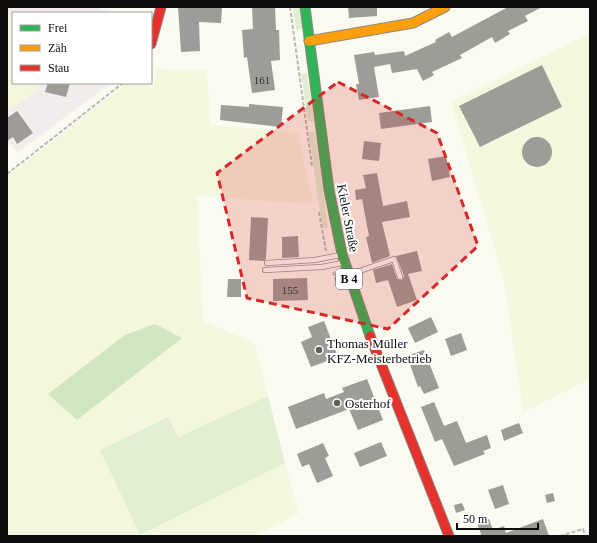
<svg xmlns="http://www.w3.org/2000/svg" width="597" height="543" font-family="Georgia,serif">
<rect width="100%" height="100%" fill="#fafaf1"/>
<path fill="#f2eced" d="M7 7H94L117 13H13V16L7 14Z
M39 83H111L17 153 11 144 7 146V112L37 91Z"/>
<path fill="#f4f6de" d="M7 14 13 16V83H39L37 91 7 112Z
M590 33V379L523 412 504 280 451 102Z
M158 69 207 71 210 124 298 133 313 204 197 196 203 321 254 343 268 396 178 437 167 417 100 450 140 535 285 463 299 513 256 536H7V177L127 83H148L153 90Z"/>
<path fill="#e0efd2" d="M293 7H299L302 29 296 30Z
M305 73H307L314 121H308L301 74Z
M312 131 315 132 328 227 326 229 323 228C317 196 313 164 309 132Z
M268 396 285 463 140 535 100 450 168 417 178 437Z"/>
<path fill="#cfe6c1" d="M155 324 182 338 77 420 48 394 125 335Z"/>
<path fill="#9d9c97" d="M178 7H222L221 23 199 22 200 51 181 52Z
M252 7H275L276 30H279L280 60 271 61 275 90 252 93 247 57 244 58 242 30 253 29Z
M348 7H377V16L349 18Z
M508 7H542L525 16 528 21 508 31 510 34 495 43 492 37 460 55 462 58 432 72 434 75 423 81 417 69 392 73 390 64 374 67 379 97 359 100 356 84H359L354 55 374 52 375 55 404 51 405 56 436 42 435 40 449 32 452 37Z
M542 65 562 107 480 147 459 106Z
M48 83H70L66 97 45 92Z
M249 104 283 107 281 127 220 120 221 105 249 107Z
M430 106 432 122 381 129 379 113Z
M17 111 33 133 17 144 13 137 7 141V118Z
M522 152a15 15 0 1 1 30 0a15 15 0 1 1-30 0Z
M364 141 381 143 379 161 362 159Z
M446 156 450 177 432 181 428 159Z
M377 173 383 206 407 201 410 217 382 222 390 256 372 263 366 237 369 236 362 199 356 200 355 190 366 188 363 175Z
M251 217 268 218 266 259 264 261 249 260Z
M298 236 299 257 282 258V237Z
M417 251 422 271 408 274 417 300 397 307 388 280 376 283 373 270 392 264 397 279 402 280 404 276 396 256Z
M307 278 308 300 273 301V279Z
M228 279H241V297H227Z
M431 317 438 332 415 343 408 328Z
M324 321 338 357 311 367 301 342 312 337 308 327Z
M461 333 467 350 451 356 445 339Z
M424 350 439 388 424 394 420 386 418 387 407 356Z
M367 379 383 420 358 430 349 409 296 429 288 407 324 393 326 399 344 392 342 388Z
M434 402 444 426 457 421 466 443 487 435 491 448 483 451 485 454 454 466 442 439 435 442 421 407Z
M519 423 523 433 504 441 501 430Z
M381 442 387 456 360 467 354 453Z
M323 443 329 456 325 458 333 476 317 483 309 464 302 467 297 454Z
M503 485 509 504 495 509 488 490Z
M553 493 555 501 547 503 545 495Z
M462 503 465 510 456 513 454 505Z
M489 519 493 530 504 526 506 533 543 519 549 536H480L481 534 477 523Z"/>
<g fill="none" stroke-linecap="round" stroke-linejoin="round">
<defs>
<path id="lane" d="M267 263 315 260 340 255
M265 270 322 267 342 263
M351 274 394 259 400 277"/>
<path id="fast" d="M305 7 329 190 342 254 370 336"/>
<path id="slow" d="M309 41 413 23 445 7"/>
<path id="jam" d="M151 44 161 7
M370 336 449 536"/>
</defs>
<use href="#lane" stroke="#949490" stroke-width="6"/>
<use href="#fast" stroke="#8a8a86" stroke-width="11"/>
<use href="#slow" stroke="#8a8a86" stroke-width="11"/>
<use href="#jam" stroke="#8a8a86" stroke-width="11"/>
<path stroke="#b8b8b6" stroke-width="2" stroke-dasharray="4 2" stroke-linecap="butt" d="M290 7 312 166
M7 174 123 83
M319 212 326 251
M333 272 337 283
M560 536 583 529 585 536"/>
<use href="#lane" stroke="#fefefd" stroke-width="4.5"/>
<use href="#fast" stroke="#30b455" stroke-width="9"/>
<use href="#slow" stroke="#ff9f0a" stroke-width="9"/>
<use href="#jam" stroke="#e5322d" stroke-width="9"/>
</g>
<path fill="#d62828" fill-opacity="0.2" stroke="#d62828" stroke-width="3" stroke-dasharray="8 5" stroke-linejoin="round" d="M338 82 437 133 478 246 388 329 247 298 217 173Z"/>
<g fill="#60605d" stroke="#fff" stroke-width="1.5">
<circle cx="319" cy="350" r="4"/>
<circle cx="337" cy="403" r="4"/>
</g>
<g text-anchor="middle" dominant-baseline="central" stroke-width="4" stroke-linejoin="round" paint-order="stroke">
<g font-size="11" fill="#313130">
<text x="262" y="80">161</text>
<text x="290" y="290">155</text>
</g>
<rect fill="#fff" stroke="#565656" stroke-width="1" x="336" y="269" width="26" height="20" rx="3"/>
<g font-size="12" font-weight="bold" fill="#0d0d0d">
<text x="349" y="279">B 4</text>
</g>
<g font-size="13" fill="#0d0d0d" stroke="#fff">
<text transform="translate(348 218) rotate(79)">Kieler Straße</text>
</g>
<g font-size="13" fill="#0d0d0d" stroke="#fff" text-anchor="start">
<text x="327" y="343">Thomas Müller<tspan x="327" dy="15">KFZ-Meisterbetrieb</tspan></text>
<text x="345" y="403">Osterhof</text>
</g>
</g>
<rect width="597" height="543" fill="none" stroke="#0d0d0d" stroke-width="16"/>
<rect x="12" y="12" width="140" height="72" fill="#ffffff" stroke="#9e9e9e"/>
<rect x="20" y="25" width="20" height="6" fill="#30b455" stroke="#9e9e9e"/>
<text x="48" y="32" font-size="12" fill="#0d0d0d">Frei</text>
<rect x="20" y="45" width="20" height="6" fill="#ff9f0a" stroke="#9e9e9e"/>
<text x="48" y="52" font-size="12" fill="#0d0d0d">Zäh</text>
<rect x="20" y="65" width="20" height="6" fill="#e5322d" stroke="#9e9e9e"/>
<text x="48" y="72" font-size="12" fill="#0d0d0d">Stau</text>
<path d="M457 523v6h81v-6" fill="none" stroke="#0d0d0d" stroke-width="2"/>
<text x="463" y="523" font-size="12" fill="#0d0d0d" stroke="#ffffff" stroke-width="3" paint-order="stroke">50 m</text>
</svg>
